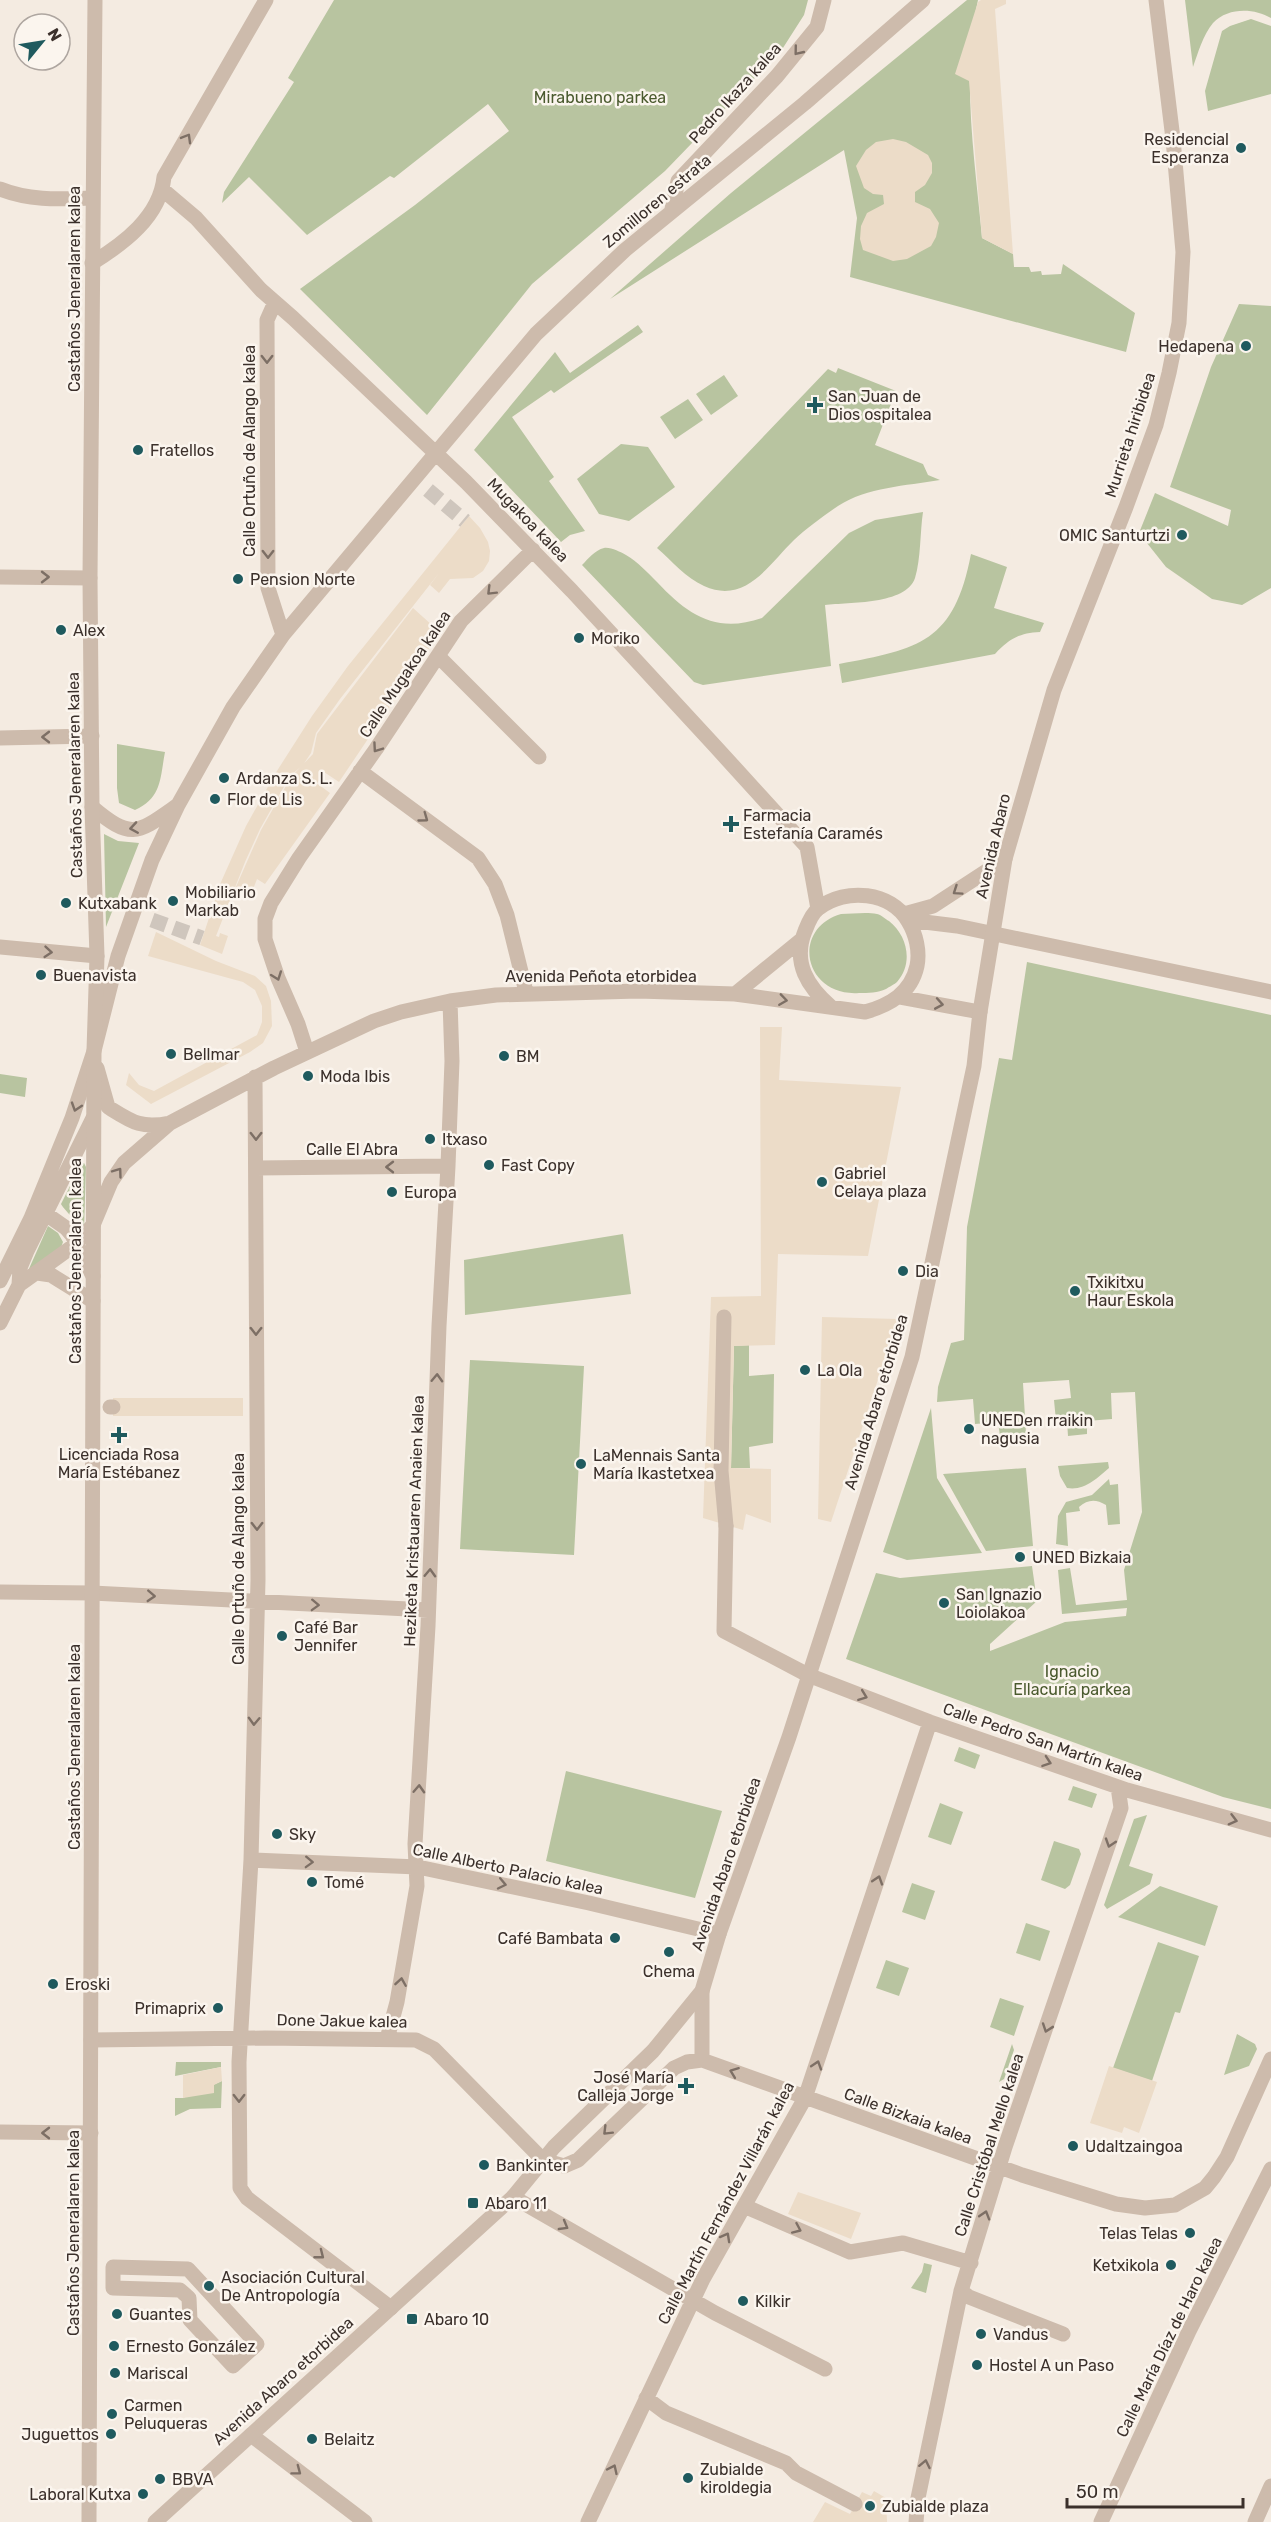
<svg xmlns="http://www.w3.org/2000/svg" width="1271" height="2522" font-family="Rubik,sans-serif">
<rect width="100%" height="100%" fill="#f4ebe1"/>
<path fill="#b8c4a0" d="M334 0H808L804 15 781 51 665 171 532 284 427 415 300 289 415 205 509 131 488 104 394 178 390 176 307 235 249 177 222 203 224 192 294 82 288 78Z
M967 0H978C961 77 975 160 982 238L1013 254 1014 267H1029L1031 272 1041 271 1042 275 1061 274 1063 264 1135 313 1126 352 850 277 857 218 844 150 610 299 731 193Z
M1185 0H1271V18C1254 8 1228 7 1213 23 1203 35 1198 53 1193 67Z
M1251 19 1271 26V94L1208 111 1205 91 1222 31 1230 26Z
M1239 304 1271 306V588L1242 605 1212 599 1166 567 1139 533 1155 493 1228 526 1231 510 1170 487 1211 367Z
M638 325 643 332 554 393 551 390 512 417 554 477 549 481 585 531 570 535 561 542 474 450 555 352 570 373Z
M838 368 896 391 875 445 923 464 928 475 940 480C906 486 867 487 838 506 823 516 807 528 794 540 769 564 746 605 704 586 686 578 672 561 657 548L828 369 836 373Z
M724 375 738 396 711 415 696 394Z
M688 399 703 420 675 439 660 417Z
M621 444 648 447 675 487 629 521 599 514 577 479Z
M923 512C920 531 921 559 915 578 906 605 849 602 825 605L831 666 703 685 694 682 582 565C588 559 595 550 604 548 611 547 620 552 626 555 638 562 647 572 657 582 688 615 716 634 762 618L849 533 875 520Z
M971 554 1007 567 994 608 1044 623 1040 632C1019 633 1009 639 995 654L842 683 839 664C920 649 954 642 971 554Z
M117 744 165 752C160 778 162 798 135 810L119 803 117 788Z
M104 834 118 841 139 843 106 927Z
M841 914C852 914 866 912 877 914 882 915 885 919 889 921 907 935 914 963 897 982 895 984 889 987 886 989 878 993 868 993 859 993 804 997 790 929 841 914Z
M1027 962 1271 1015V1809L1223 1797 846 1659 876 1573 900 1578 1032 1566 1037 1601 990 1644V1651L1065 1622 1126 1616 1127 1608 1062 1614 1058 1570 1070 1568 1076 1605 1127 1600 1124 1570 1142 1512 1135 1392 1111 1393 1112 1419 1087 1421V1434L1068 1436 1067 1421H1056L1054 1400 1071 1398 1069 1380 1023 1383 1026 1434 1000 1436 998 1422 975 1424 973 1399 937 1402 938 1387 951 1343 964 1340 967 1227 999 1058 1012 1060Z
M0 1074 27 1078 25 1097 0 1093Z
M84 1163 86 1167 84 1229C80 1226 62 1207 61 1204L81 1164Z
M48 1226 58 1233 63 1242 60 1250 28 1271Z
M623 1234 631 1294 465 1315 464 1260Z
M749 1345V1376L774 1374 773 1443 749 1447 750 1468H731L734 1346Z
M470 1360 584 1366 574 1555 460 1549Z
M931 1408 937 1478 982 1553 907 1560 883 1552Z
M1108 1462 1109 1468C1097 1478 1085 1491 1067 1488L1060 1476 1058 1466Z
M1026 1468 1033 1546 986 1551 943 1474Z
M1109 1479 1110 1485 1118 1484 1120 1524 1108 1525 1106 1505C1096 1499 1088 1499 1079 1507L1080 1511 1066 1513 1068 1546 1056 1544 1058 1516 1066 1502 1092 1495Z
M959 1747 980 1755 975 1769 954 1761Z
M566 1771 722 1811 695 1898 546 1861Z
M1073 1786 1097 1794 1092 1808 1068 1800Z
M940 1803 963 1812 951 1845 928 1837Z
M1147 1815 1129 1866 1153 1874 1150 1884 1107 1909 1104 1905 1134 1819Z
M1054 1841 1079 1849 1081 1854 1070 1885 1065 1889 1041 1880Z
M912 1883 935 1891 925 1920 902 1912Z
M1160 1886 1218 1906 1205 1946 1118 1917Z
M1026 1923 1050 1931 1040 1961 1016 1953Z
M1158 1942 1199 1956 1180 2013 1175 2012 1152 2081 1113 2068Z
M886 1960 909 1968 899 1996 876 1988Z
M1000 1998 1024 2006 1014 2036 990 2027Z
M1237 2034 1255 2044 1257 2049 1249 2066 1224 2075Z
M1012 2044 1014 2050 1004 2079 999 2082Z
M176 2062H221V2067L175 2076Z
M222 2081 221 2108 190 2109 175 2116V2098H183Z
M924 2263 932 2265 926 2293 911 2288 922 2272Z"/>
<path fill="#ecdcc8" d="M981 0H1006V4L995 9 1013 254 982 238 969 81 955 74 978 2Z
M893 139 906 142 928 155 932 163V173L925 185 915 192V202L930 209 939 223 936 237 931 246 907 259 893 261 863 250 860 239 861 226 867 213 884 204 883 195 873 194 864 188 856 166 866 150 876 142Z
M469 516 480 528 488 542 490 551 489 561 483 571 473 578 450 579 439 593 430 585 439 573 340 699 316 733 311 753 303 765 290 776 260 829 245 862 216 936 219 937 220 933 228 936 222 954 200 945 221 882 246 826 275 774 312 716 348 666Z
M413 608 433 626 437 621 444 626 339 782 324 772 316 785 318 784 330 793 265 884 257 879 252 892 246 890 244 893 235 889 261 830 291 777 313 754 317 734Z
M156 932 216 961 255 976 266 986 271 1001 272 1026 263 1043 250 1052 151 1104 126 1085 129 1073 139 1085 154 1091 257 1035 262 1022V1006L255 990 243 982 148 956Z
M760 1027H782L779 1080 901 1087 868 1256 778 1254 775 1345 734 1346 731 1468 771 1469V1523L746 1514 743 1530 703 1518 711 1297 761 1296Z
M822 1317 898 1319 831 1522 818 1519Z
M113 1398H243V1416H113Z
M1109 2066 1157 2082 1139 2133 1124 2127 1122 2133 1090 2123Z
M221 2067 222 2081 214 2085V2093L183 2098V2075Z
M798 2192 861 2213 851 2239 788 2214Z
M874 2491 886 2498 887 2522H813L825 2502 850 2514 862 2492 871 2496Z"/>
<g fill="none" stroke-linecap="round" stroke-linejoin="round">
<path stroke="#cfc6bd" stroke-width="15" stroke-dasharray="15 8" stroke-linecap="butt" d="M428 490 465 521
M152 920 202 938"/>
<path stroke="#cdbbac" stroke-width="15" d="M724 1317 721 1471 726 1526
M110 1407H113
M113 2267 188 2269 257 2344 233 2366 190 2320 189 2298 180 2290 113 2288Z
M1255 2522 1271 2486"/>
<path stroke="#cdbbac" stroke-width="15" d="M0 189C29 201 61 199 92 198
M163 190 196 218 261 290 293 318 466 482 572 591 715 746 807 847 818 909
M672 209 678 181 777 76 817 27 824 0
M92 263C123 244 160 217 164 177L266 0
M275 302 267 320 268 588 283 635
M0 577 90 578
M439 657 539 757
M0 738 92 736
M360 771 478 858 495 884 507 915 526 992
M92 807C132 841 138 833 178 805
M904 914 933 906 1005 859
M908 920 957 926 1271 992
M0 947 97 956
M735 994 801 940
M899 997 980 1012
M307 1052 298 1024 278 978 265 939V919L271 903 299 858 376 749 461 621 533 550
M97 1068 108 1107C132 1122 141 1129 170 1123
M255 1077 258 1580 251 1860 239 2062 240 2188 247 2198 391 2308
M256 1168 448 1166
M39 1216 46 1214 66 1228 72 1235 93 1276
M37 1273 51 1275 93 1301
M0 1281 31 1218 72 1118 94 1051 118 956 152 860 178 805 233 707 283 635 536 334 625 250 805 103 923 0
M19 1285 76 1244 93 1225 111 1182 124 1163 170 1123 274 1068 374 1021 401 1012 450 1001 496 995 638 991 735 994 865 1012C890 1005 911 993 917 966 920 951 916 934 908 921 891 892 846 887 819 908 812 913 808 923 805 931 792 963 808 987 831 1007
M0 1323 19 1285 20 1268 27 1251 93 1118
M726 1526 724 1631 808 1675 930 1722 1127 1790 1271 1830
M0 1592 92 1593 428 1610
M251 1860 418 1867 589 1903 719 1934
M387 2039 397 2002 417 1886 415 1844 428 1626 439 1326 448 1166 452 1061 450 1001
M91 2040 265 2038 416 2040 434 2049 543 2160 564 2166 578 2160 674 2068 687 2062 702 2060 1022 2175 1116 2204 1145 2208 1175 2205 1205 2188 1214 2177 1227 2157 1271 2059
M702 2060V1991
M0 2132 91 2133
M513 2197 715 2313 825 2369
M744 2206 850 2252 903 2243 971 2263
M961 2291 969 2297 1063 2334
M646 2398 666 2413 786 2463 796 2473 855 2504
M251 2435 365 2522
M588 2522 703 2279 805 2098 930 1722
M916 2522 918 2498 961 2291 1005 2147 1121 1808 1118 1787
M1101 2522 1189 2331 1271 2169"/>
<path stroke="#cdbbac" stroke-width="15" d="M89 2522 94 1051 97 956 92 807 90 578 95 0
M155 2522 513 2197 554 2147 653 2051 702 1991 719 1934 789 1737 912 1357 974 1066 980 1012 1005 859 1054 690 1126 507 1156 425 1169 373 1179 323 1183 252 1173 139 1156 0"/>
</g>
<defs><path id="oneway-chevron" d="M-2-3.5L2.5 0L-2 3.5" fill="none" stroke-width="1.6" stroke-linecap="round" stroke-linejoin="round" transform="scale(1.5)"/></defs>
<g stroke="#7d6f65">
<use href="#oneway-chevron" transform="translate(798 51) rotate(129)"/>
<use href="#oneway-chevron" transform="translate(187 138) rotate(-60)"/>
<use href="#oneway-chevron" transform="translate(267 359) rotate(90)"/>
<use href="#oneway-chevron" transform="translate(268 554) rotate(90)"/>
<use href="#oneway-chevron" transform="translate(45 577)"/>
<use href="#oneway-chevron" transform="translate(491 591) rotate(135)"/>
<use href="#oneway-chevron" transform="translate(46 737) rotate(180)"/>
<use href="#oneway-chevron" transform="translate(377 748) rotate(125)"/>
<use href="#oneway-chevron" transform="translate(424 818) rotate(36)"/>
<use href="#oneway-chevron" transform="translate(134 828) rotate(171)"/>
<use href="#oneway-chevron" transform="translate(957 891) rotate(146)"/>
<use href="#oneway-chevron" transform="translate(48 952) rotate(5)"/>
<use href="#oneway-chevron" transform="translate(277 976) rotate(70)"/>
<use href="#oneway-chevron" transform="translate(783 1000) rotate(8)"/>
<use href="#oneway-chevron" transform="translate(939 1004) rotate(10)"/>
<use href="#oneway-chevron" transform="translate(76 1107) rotate(108)"/>
<use href="#oneway-chevron" transform="translate(256 1136) rotate(90)"/>
<use href="#oneway-chevron" transform="translate(390 1167) rotate(180)"/>
<use href="#oneway-chevron" transform="translate(118 1172) rotate(-54)"/>
<use href="#oneway-chevron" transform="translate(256 1331) rotate(90)"/>
<use href="#oneway-chevron" transform="translate(437 1378) rotate(-88)"/>
<use href="#oneway-chevron" transform="translate(257 1526) rotate(90)"/>
<use href="#oneway-chevron" transform="translate(430 1573) rotate(-88)"/>
<use href="#oneway-chevron" transform="translate(151 1596) rotate(3)"/>
<use href="#oneway-chevron" transform="translate(315 1605) rotate(2)"/>
<use href="#oneway-chevron" transform="translate(863 1696) rotate(21)"/>
<use href="#oneway-chevron" transform="translate(254 1721) rotate(92)"/>
<use href="#oneway-chevron" transform="translate(1047 1762) rotate(19)"/>
<use href="#oneway-chevron" transform="translate(419 1789) rotate(-87)"/>
<use href="#oneway-chevron" transform="translate(1233 1820) rotate(15)"/>
<use href="#oneway-chevron" transform="translate(1110 1843) rotate(108)"/>
<use href="#oneway-chevron" transform="translate(309 1862) rotate(2)"/>
<use href="#oneway-chevron" transform="translate(878 1880) rotate(-72)"/>
<use href="#oneway-chevron" transform="translate(502 1884) rotate(12)"/>
<use href="#oneway-chevron" transform="translate(401 1982) rotate(-81)"/>
<use href="#oneway-chevron" transform="translate(1047 2028) rotate(109)"/>
<use href="#oneway-chevron" transform="translate(817 2065) rotate(-72)"/>
<use href="#oneway-chevron" transform="translate(734 2072) rotate(-159)"/>
<use href="#oneway-chevron" transform="translate(239 2098) rotate(90)"/>
<use href="#oneway-chevron" transform="translate(607 2131) rotate(135)"/>
<use href="#oneway-chevron" transform="translate(46 2133) rotate(-180)"/>
<use href="#oneway-chevron" transform="translate(985 2215) rotate(-73)"/>
<use href="#oneway-chevron" transform="translate(564 2226) rotate(30)"/>
<use href="#oneway-chevron" transform="translate(797 2229) rotate(24)"/>
<use href="#oneway-chevron" transform="translate(726 2237) rotate(-61)"/>
<use href="#oneway-chevron" transform="translate(320 2255) rotate(38)"/>
<use href="#oneway-chevron" transform="translate(925 2464) rotate(-78)"/>
<use href="#oneway-chevron" transform="translate(613 2469) rotate(-65)"/>
<use href="#oneway-chevron" transform="translate(297 2471) rotate(37)"/>
</g>
<g fill="#1f5a5e" stroke="#fbf5ee" stroke-width="2">
<circle cx="1241" cy="148" r="6"/>
<circle cx="1246" cy="346" r="6"/>
<path d="M812 396h6v6h6v6h-6v6h-6v-6h-6v-6h6z"/>
<circle cx="138" cy="450" r="6"/>
<circle cx="1182" cy="535" r="6"/>
<circle cx="238" cy="579" r="6"/>
<circle cx="61" cy="630" r="6"/>
<circle cx="579" cy="638" r="6"/>
<circle cx="224" cy="778" r="6"/>
<circle cx="215" cy="799" r="6"/>
<path d="M728 815h6v6h6v6h-6v6h-6v-6h-6v-6h6z"/>
<circle cx="173" cy="901" r="6"/>
<circle cx="66" cy="903" r="6"/>
<circle cx="41" cy="975" r="6"/>
<circle cx="171" cy="1054" r="6"/>
<circle cx="504" cy="1056" r="6"/>
<circle cx="308" cy="1076" r="6"/>
<circle cx="430" cy="1139" r="6"/>
<circle cx="489" cy="1165" r="6"/>
<circle cx="822" cy="1182" r="6"/>
<circle cx="392" cy="1192" r="6"/>
<circle cx="903" cy="1271" r="6"/>
<circle cx="1075" cy="1291" r="6"/>
<circle cx="805" cy="1370" r="6"/>
<circle cx="969" cy="1429" r="6"/>
<path d="M116 1426h6v6h6v6h-6v6h-6v-6h-6v-6h6z"/>
<circle cx="581" cy="1464" r="6"/>
<circle cx="1020" cy="1557" r="6"/>
<circle cx="944" cy="1603" r="6"/>
<circle cx="282" cy="1636" r="6"/>
<circle cx="277" cy="1834" r="6"/>
<circle cx="312" cy="1882" r="6"/>
<circle cx="615" cy="1938" r="6"/>
<circle cx="669" cy="1952" r="6"/>
<circle cx="53" cy="1984" r="6"/>
<circle cx="218" cy="2008" r="6"/>
<path d="M683 2077h6v6h6v6h-6v6h-6v-6h-6v-6h6z"/>
<circle cx="1073" cy="2146" r="6"/>
<circle cx="484" cy="2165" r="6"/>
<rect x="467" y="2197" width="12" height="12" rx="3"/>
<circle cx="1190" cy="2233" r="6"/>
<circle cx="1171" cy="2265" r="6"/>
<circle cx="209" cy="2286" r="6"/>
<circle cx="743" cy="2301" r="6"/>
<circle cx="117" cy="2314" r="6"/>
<rect x="406" y="2313" width="12" height="12" rx="3"/>
<circle cx="981" cy="2334" r="6"/>
<circle cx="114" cy="2346" r="6"/>
<circle cx="977" cy="2365" r="6"/>
<circle cx="115" cy="2373" r="6"/>
<circle cx="112" cy="2414" r="6"/>
<circle cx="111" cy="2434" r="6"/>
<circle cx="312" cy="2439" r="6"/>
<circle cx="688" cy="2478" r="6"/>
<circle cx="160" cy="2479" r="6"/>
<circle cx="143" cy="2494" r="6"/>
<circle cx="870" cy="2506" r="6"/>
</g>
<g text-anchor="middle" dominant-baseline="central" stroke-width="5" stroke-linejoin="round" paint-order="stroke">
<g font-size="16" fill="#3b302b" stroke="#fbf5ee">
<text transform="translate(735 93) rotate(-48)">Pedro Ikaza kalea</text>
<text transform="translate(657 201) rotate(-40)">Zomilloren estrata</text>
<text transform="translate(74 289) rotate(-90)">Castaños Jeneralaren kalea</text>
<text transform="translate(1130 435) rotate(-72)">Murrieta hiribidea</text>
<text transform="translate(249 451) rotate(-90)">Calle Ortuño de Alango kalea</text>
<text transform="translate(528 520) rotate(46)">Mugakoa kalea</text>
<text transform="translate(405 674) rotate(-56)">Calle Mugakoa kalea</text>
<text transform="translate(75 775) rotate(-91)">Castaños Jeneralaren kalea</text>
<text transform="translate(993 846) rotate(-77)">Avenida Abaro</text>
<text x="601" y="976">Avenida Peñota etorbidea</text>
<text x="352" y="1149">Calle El Abra</text>
<text transform="translate(75 1261) rotate(-90)">Castaños Jeneralaren kalea</text>
<text transform="translate(876 1402) rotate(-73)">Avenida Abaro etorbidea</text>
<text transform="translate(414 1521) rotate(-88)">Heziketa Kristauaren Anaien kalea</text>
<text transform="translate(238 1559) rotate(-90)">Calle Ortuño de Alango kalea</text>
<text transform="translate(1043 1742) rotate(19)">Calle Pedro San Martín kalea</text>
<text transform="translate(74 1747) rotate(-90)">Castaños Jeneralaren kalea</text>
<text transform="translate(726 1864) rotate(-71)">Avenida Abaro etorbidea</text>
<text transform="translate(508 1869) rotate(12)">Calle Alberto Palacio kalea</text>
<text transform="translate(342 2021) rotate(1)">Done Jakue kalea</text>
<text transform="translate(908 2116) rotate(20)">Calle Bizkaia kalea</text>
<text transform="translate(989 2145) rotate(-72)">Calle Cristóbal Mello kalea</text>
<text transform="translate(726 2203) rotate(-62)">Calle Martín Fernández Villarán kalea</text>
<text transform="translate(73 2233) rotate(-90)">Castaños Jeneralaren kalea</text>
<text transform="translate(1169 2337) rotate(-64)">Calle María Díaz de Haro kalea</text>
<text transform="translate(283 2381) rotate(-42)">Avenida Abaro etorbidea</text>
</g>
<g font-size="16" fill="#4a5a2e" stroke="#fbf5ee">
<text x="600" y="97">Mirabueno parkea</text>
<text x="1072" y="1671">Ignacio<tspan x="1072" dy="18">Ellacuría parkea</tspan></text>
</g>
<g font-size="16" fill="#3b302b" stroke="#fbf5ee" text-anchor="start">
<text x="1229" y="139" text-anchor="end">Residencial<tspan x="1229" dy="18">Esperanza</tspan></text>
<text x="1234" y="346" text-anchor="end">Hedapena</text>
<text x="828" y="396">San Juan de<tspan x="828" dy="18">Dios ospitalea</tspan></text>
<text x="150" y="450">Fratellos</text>
<text x="1170" y="535" text-anchor="end">OMIC Santurtzi</text>
<text x="250" y="579">Pension Norte</text>
<text x="73" y="630">Alex</text>
<text x="591" y="638">Moriko</text>
<text x="236" y="778">Ardanza S. L.</text>
<text x="227" y="799">Flor de Lis</text>
<text x="743" y="815">Farmacia<tspan x="743" dy="18">Estefanía Caramés</tspan></text>
<text x="185" y="892">Mobiliario<tspan x="185" dy="18">Markab</tspan></text>
<text x="78" y="903">Kutxabank</text>
<text x="53" y="975">Buenavista</text>
<text x="183" y="1054">Bellmar</text>
<text x="516" y="1056">BM</text>
<text x="320" y="1076">Moda Ibis</text>
<text x="442" y="1139">Itxaso</text>
<text x="501" y="1165">Fast Copy</text>
<text x="834" y="1173">Gabriel<tspan x="834" dy="18">Celaya plaza</tspan></text>
<text x="404" y="1192">Europa</text>
<text x="915" y="1271">Dia</text>
<text x="1087" y="1282">Txikitxu<tspan x="1087" dy="18">Haur Eskola</tspan></text>
<text x="817" y="1370">La Ola</text>
<text x="981" y="1420">UNEDen rraikin<tspan x="981" dy="18">nagusia</tspan></text>
<text x="119" y="1454" text-anchor="middle">Licenciada Rosa<tspan x="119" dy="18">María Estébanez</tspan></text>
<text x="593" y="1455">LaMennais Santa<tspan x="593" dy="18">María Ikastetxea</tspan></text>
<text x="1032" y="1557">UNED Bizkaia</text>
<text x="956" y="1594">San Ignazio<tspan x="956" dy="18">Loiolakoa</tspan></text>
<text x="294" y="1627">Café Bar<tspan x="294" dy="18">Jennifer</tspan></text>
<text x="289" y="1834">Sky</text>
<text x="324" y="1882">Tomé</text>
<text x="603" y="1938" text-anchor="end">Café Bambata</text>
<text x="669" y="1971" text-anchor="middle">Chema</text>
<text x="65" y="1984">Eroski</text>
<text x="206" y="2008" text-anchor="end">Primaprix</text>
<text x="674" y="2077" text-anchor="end">José María<tspan x="674" dy="18">Calleja Jorge</tspan></text>
<text x="1085" y="2146">Udaltzaingoa</text>
<text x="496" y="2165">Bankinter</text>
<text x="485" y="2203">Abaro 11</text>
<text x="1178" y="2233" text-anchor="end">Telas Telas</text>
<text x="1159" y="2265" text-anchor="end">Ketxikola</text>
<text x="221" y="2277">Asociación Cultural<tspan x="221" dy="18">De Antropología</tspan></text>
<text x="755" y="2301">Kilkir</text>
<text x="129" y="2314">Guantes</text>
<text x="424" y="2319">Abaro 10</text>
<text x="993" y="2334">Vandus</text>
<text x="126" y="2346">Ernesto González</text>
<text x="989" y="2365">Hostel A un Paso</text>
<text x="127" y="2373">Mariscal</text>
<text x="124" y="2405">Carmen<tspan x="124" dy="18">Peluqueras</tspan></text>
<text x="99" y="2434" text-anchor="end">Juguettos</text>
<text x="324" y="2439">Belaitz</text>
<text x="700" y="2469">Zubialde<tspan x="700" dy="18">kiroldegia</tspan></text>
<text x="172" y="2479">BBVA</text>
<text x="131" y="2494" text-anchor="end">Laboral Kutxa</text>
<text x="882" y="2506">Zubialde plaza</text>
</g>
</g>
<g transform="translate(42 42) rotate(60)"><circle r="28" fill="#fbf5ee" stroke="#aea6a0" stroke-width="1.5"/>
<path d="M0-4.5L10 22L0 15L-10 22Z" fill="#1f5a5e"/>
<text y="-9" font-size="16" font-weight="bold" text-anchor="middle" fill="#3b302b">N</text>
</g>
<path d="M1067 2498v9h176v-9" fill="none" stroke="#3b302b" stroke-width="3"/>
<text x="1076" y="2498" font-size="18" fill="#3b302b" stroke="#fbf5ee" stroke-width="4.5" paint-order="stroke">50 m</text>
</svg>
